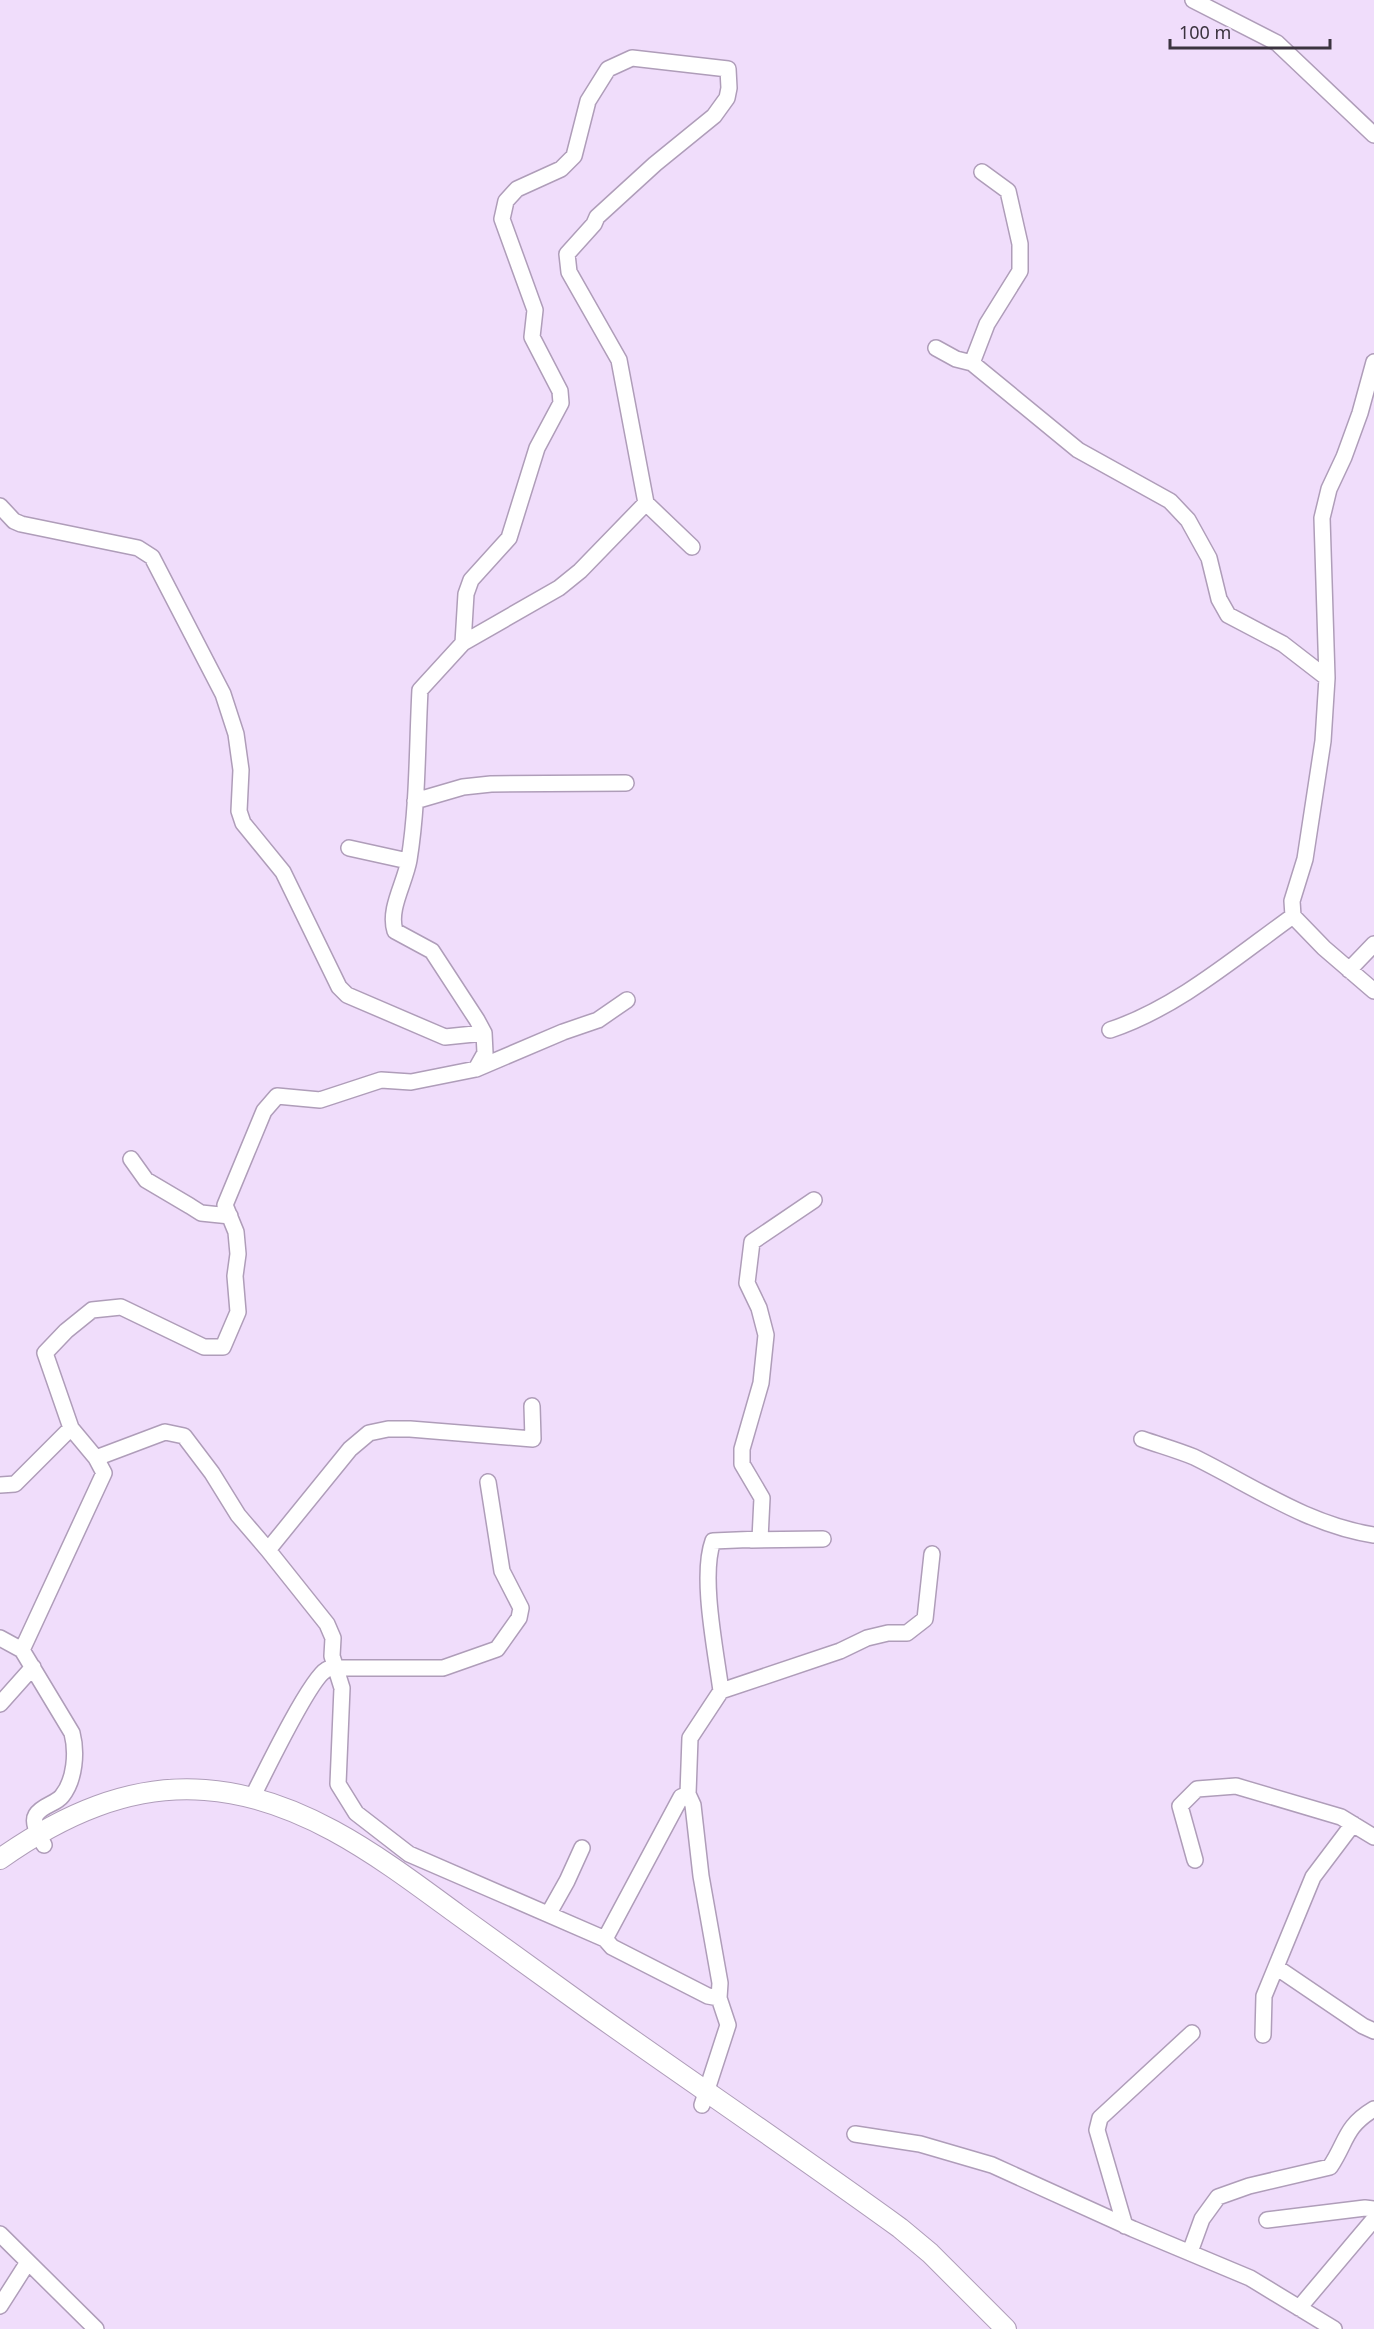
<svg xmlns="http://www.w3.org/2000/svg" width="1374" height="2329" font-family="'Noto Sans',sans-serif">
<rect width="100%" height="100%" fill="#f0ddfb"/>
<g fill="none" stroke-linecap="round" stroke-linejoin="round">
<defs>
<path id="minor" d="M1193 0 1277 43 1374 135
M936 348 956 359 972 363 1078 450 1170 501 1188 520 1209 558 1219 599 1228 615 1283 644 1327 678
M1374 362 1360 413 1344 457 1329 489 1322 518 1327 678 1323 741 1305 859 1292 901 1293 916 1324 948 1374 991
M972 363 987 324 1020 271V244L1008 191 982 172
M0 506 14 521 21 524 138 548 152 557 223 694 236 734 241 770 239 811 243 823 283 872 339 987 347 995 445 1037 484 1033
M463 643 559 588 580 571 646 503
M415 801 463 787 491 784 626 783
M349 848 408 861
M1349 970 1374 944
M1110 1030C1177 1008 1237 956 1293 916
M476 1069 563 1032 598 1020 627 1000
M131 1159 146 1180 190 1206 201 1213 230 1216
M1142 1439C1159 1445 1177 1450 1194 1457 1253 1486 1308 1525 1374 1535
M96 1458 165 1432 184 1436 212 1473 238 1515 268 1550 327 1624 333 1638 332 1656 342 1688 338 1784 356 1813 409 1854 605 1939 612 1947 708 1996 719 1998
M0 1485 15 1484 71 1428
M751 1540 823 1539
M268 1550 350 1449 369 1433 388 1429H410L533 1439 532 1406
M0 1638 22 1650 72 1733C77 1752 75 1780 62 1796 56 1804 42 1805 36 1815 31 1823 40 1837 44 1845
M22 1650 104 1473 96 1458 71 1428 45 1353 66 1331 92 1310 121 1307 204 1347H223L238 1312 235 1276 238 1254 236 1232 225 1205 264 1111 277 1096 320 1100 381 1080 411 1082 476 1069 485 1053 484 1033 477 1020 432 951 395 931C388 909 405 883 409 860 418 804 417 746 420 690L463 643 466 594 471 580 509 538 537 448 561 403 560 391 532 337 535 310 502 219 506 201 517 189 561 169 574 156 588 101 608 69 632 58 728 69 729 88 727 98 714 116 655 164 597 217 594 224 567 254 569 272 619 360 646 503 692 547
M721 1691C716 1652 700 1576 713 1541L760 1539 762 1498 742 1464V1449L761 1383 766 1335 759 1308 747 1283 752 1242 814 1200
M0 1704 33 1667
M252 1798C263 1776 310 1679 326 1670 329 1668 332 1668 335 1668H443L497 1649 519 1618 521 1608 502 1571 488 1482
M1195 1860 1180 1806 1197 1789 1236 1786 1341 1817 1374 1837
M549 1913 567 1881 582 1848
M605 1939 681 1797 688 1794
M1276 1967 1363 2026 1374 2031
M1263 2035 1264 1996 1313 1877 1353 1824
M702 2105 728 2025 719 1998 720 1983 701 1876 693 1805 688 1794 690 1738 721 1691 840 1651 867 1638 888 1633H907L925 1619 932 1554
M855 2134 920 2144 992 2165 1133 2229 1250 2278 1334 2329
M1267 2220 1365 2208 1374 2209
M1125 2226 1097 2130 1100 2118 1192 2033
M0 2234 96 2329
M1190 2252 1202 2219 1218 2197 1249 2186 1330 2167C1347 2142 1344 2127 1374 2109
M0 2306 28 2262
M1299 2308 1374 2219"/>
<path id="major" d="M0 1859C61 1816 129 1784 205 1790 302 1797 382 1859 457 1914 501 1946 545 1978 590 2010 693 2083 798 2154 900 2228L930 2253 1006 2329"/>
</defs>
<use href="#minor" stroke="#af9db9" stroke-width="18"/>
<use href="#major" stroke="#af9db9" stroke-width="22"/>
<use href="#minor" stroke="#fff" stroke-width="15"/>
<use href="#major" stroke="#fff" stroke-width="20"/>
</g>
<path d="M1170 39v9h160v-9" fill="none" stroke="#3b333f" stroke-width="3"/>
<text x="1179" y="39" font-size="18" fill="#3b333f" stroke="#f0ddfb" stroke-width="4.5" paint-order="stroke">100 m</text>
</svg>
